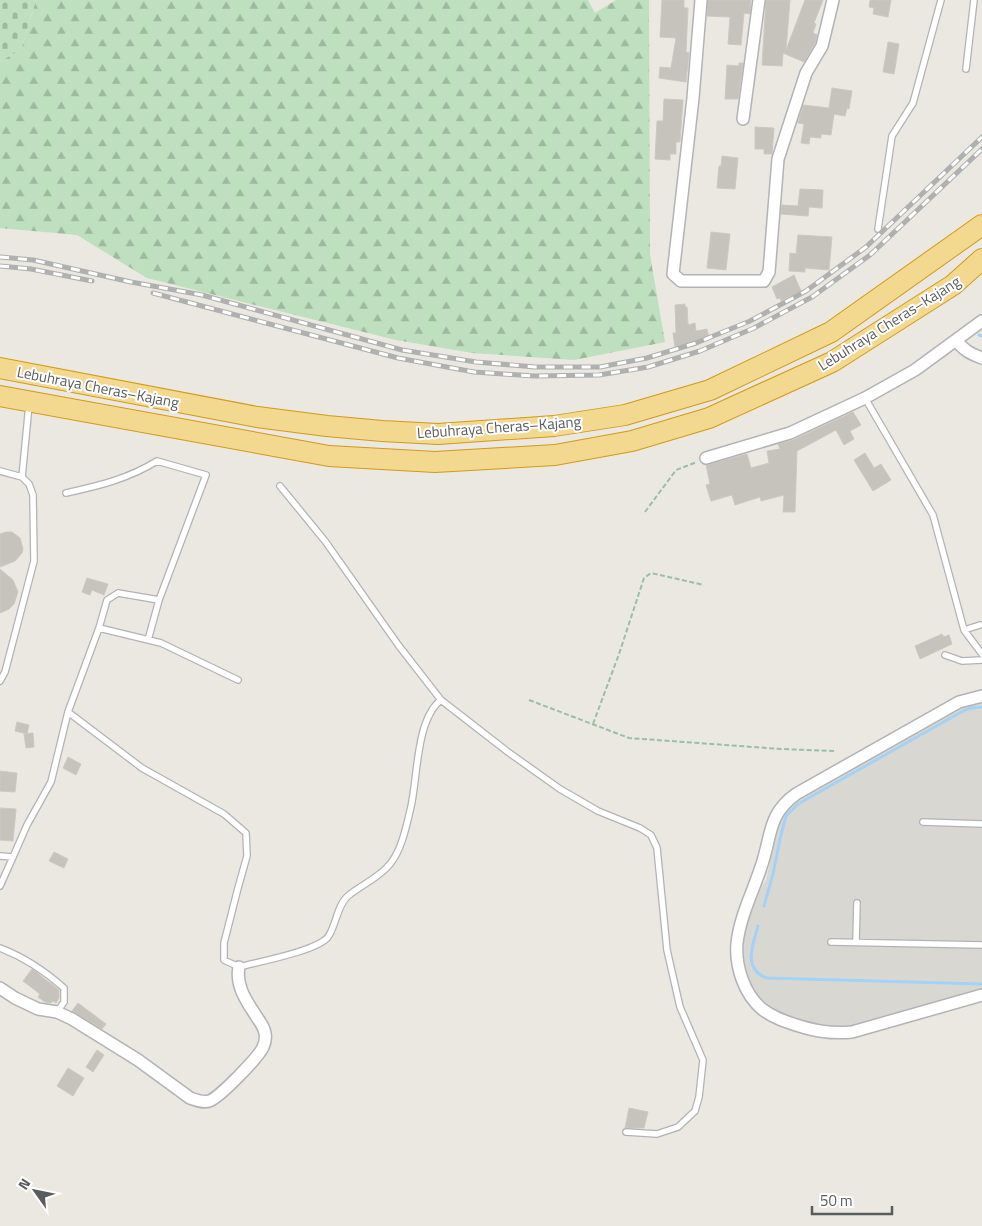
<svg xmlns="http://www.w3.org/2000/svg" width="982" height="1226" font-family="'Titillium Web',sans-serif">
<defs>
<pattern id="forest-firs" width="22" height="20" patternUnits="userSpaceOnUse" patternTransform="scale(1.25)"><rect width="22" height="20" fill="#bee0be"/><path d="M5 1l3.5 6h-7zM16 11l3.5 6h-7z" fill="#9db99e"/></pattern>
<pattern id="cemetery-stones" width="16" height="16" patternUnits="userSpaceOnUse" patternTransform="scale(1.25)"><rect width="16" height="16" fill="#bee0be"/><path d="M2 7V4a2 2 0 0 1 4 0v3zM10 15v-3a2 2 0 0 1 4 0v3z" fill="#9db99e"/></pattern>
</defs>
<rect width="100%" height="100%" fill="#eae8e0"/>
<path fill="#d9d7d2" d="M975 702H982V991L849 1028 817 1027 779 1014 764 1004 753 988 746 971 743 952 744 936 753 902 766 880 779 820 793 801 963 706Z"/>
<path fill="url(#forest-firs)" d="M36 0H588L595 13 616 0H649L650 255 665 342 574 360 472 353 396 340 147 278 77 235 0 228V61L21 50Z"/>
<path fill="url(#cemetery-stones)" d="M0 0H36L21 50 0 61Z"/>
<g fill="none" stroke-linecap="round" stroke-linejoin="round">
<path stroke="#a4d2f6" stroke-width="3" d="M979 335 982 336
M764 906 773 874 780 839 786 816 797 805 805 800 963 711 971 708 982 707
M758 926C753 944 742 969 767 978L982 984"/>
</g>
<path fill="#c6c3bc" stroke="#cec9bf" d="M662 0H684V8H688L686 52 689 53 686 82 659 78 660 67 671 68 676 38 660 37Z
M708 0H751L750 14 744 13 741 45 728 44 730 17 707 16Z
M766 0H790L786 50 805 0H823L814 23 816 24 813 33 817 35 815 43 804 62 783 53 782 66 762 65Z
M870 0H891L888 17 873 14 874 8 869 7Z
M888 42 899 44 894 74 883 72Z
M739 63H743L738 99H725L727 65 739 66Z
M832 88 852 91 849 109 847 108 845 116 834 114 831 135 821 134V138L810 137 809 144 801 143 804 124 798 123 803 105 829 108Z
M664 99 683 100 680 142H676V154H670V160L655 159 657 121H663Z
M755 127 774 128 772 154H764V149H755Z
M722 156 738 158 735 189 717 188 719 166H721Z
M800 189 823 190 822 208 809 207 808 216 781 214 782 205 798 206Z
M711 232 730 234 726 270 707 268Z
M798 235 832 237 829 270 805 268V272L789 271 790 253 796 254Z
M794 275 801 291 781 301 780 298 777 299 772 287Z
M685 304V307H687L688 325 695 323 696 331 707 329 709 338 675 347 673 333H676L675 305Z
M853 412 861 425 850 431 854 439 844 445 836 430 797 451 795 512H783L784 495 761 501 760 497 735 505 732 495 711 501 706 485 710 484 706 465 747 454 751 468 769 463 767 451 780 449 778 444 793 440Z
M865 453 874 468 881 464 891 480 873 491 854 460Z
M6 532H12L20 538 23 549 22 553 15 561 0 567V534Z
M0 569 13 580 18 592 14 604 9 609 0 613Z
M87 578 108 584 104 595 92 590 90 595 82 592Z
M942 634 944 637 949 635 952 644 920 659 915 646Z
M17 722 29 725 27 734 15 731Z
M33 733 34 747 26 748 24 734Z
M68 757 81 764 76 775 63 768Z
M0 771 17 773 15 792 0 791Z
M0 808 16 809 13 841 0 840Z
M54 852 68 859 64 868 49 861Z
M32 969 59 990V998L56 1003 53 1001 51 1003 45 1002 38 997 40 994 23 981Z
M78 1003 106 1024 102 1029 72 1011Z
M97 1050 104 1055 93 1072 86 1067Z
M68 1068 84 1078 73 1096 57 1086Z
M629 1108 648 1112 644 1128H625Z"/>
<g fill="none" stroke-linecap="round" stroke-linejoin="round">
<defs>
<path id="lane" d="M966 69 974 0
M878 229 892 136 913 103 941 0
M865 398 933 515 964 630 982 654
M0 471 22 477
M66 493C98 486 128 479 157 461L206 475 159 600 148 640
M99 628 107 600 118 593 159 600
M964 630 980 625
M945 655 962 661 982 660
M0 681 5 672 34 561 33 495 29 484 22 477 29 405
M441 700 508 752 560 789 598 811 640 828 651 835 657 848 667 950 680 1007 703 1060 699 1097 695 1111 678 1127 657 1134 626 1132
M68 712 142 768 224 814 246 833 247 856 238 888 224 943V960L239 967C257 962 317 951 328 937 336 926 337 905 348 896 361 885 379 878 390 864 401 851 406 828 410 811 418 781 415 720 441 700L399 646 325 541 280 486
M923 822 982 824
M0 856 13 857 27 825 51 782 68 712 99 628 161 643 238 680
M0 886 13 857
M856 941 857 903
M831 942 982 945
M0 948C24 957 45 971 64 988V1002L57 1012"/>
<path id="street" d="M701 0 693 98 673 274 681 281H764L769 272 778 159 806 73 822 46 833 0
M743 119 759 0
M956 340C963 350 971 354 982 358
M706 458 790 433 865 398 915 370 982 321
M982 696 959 702 796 794C767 815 772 836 761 867 753 892 740 916 737 943 735 966 744 994 762 1009 772 1017 784 1021 796 1025 815 1031 831 1034 852 1032L982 995
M0 988 15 998 38 1009 57 1012 72 1019 138 1060 190 1098C196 1100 203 1103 209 1101 218 1099 259 1057 263 1047 265 1043 266 1038 265 1033 264 1028 261 1023 258 1019 248 1003 235 987 239 967"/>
<path id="highway" d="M0 368 257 417 327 426 382 431 438 434 554 426 625 415 710 390 831 332 982 225
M0 396 329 456 435 462 555 455 632 441 709 418 832 362 953 285 982 259"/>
</defs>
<use href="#lane" stroke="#b1b3b7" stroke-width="8"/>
<use href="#street" stroke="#b1b3b7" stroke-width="14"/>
<use href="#highway" stroke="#d59915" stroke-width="22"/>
<path stroke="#99c0a4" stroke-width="2" stroke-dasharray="5 2.5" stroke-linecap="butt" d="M645 512 676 470 697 462
M529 700 629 738 781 749 835 751
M593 724 619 654 644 578 651 573 704 585"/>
<use href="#lane" stroke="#fff" stroke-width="5.5"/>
<use href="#street" stroke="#fff" stroke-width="11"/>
<use href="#highway" stroke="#f2d98f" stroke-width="20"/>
<defs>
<path id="rail" d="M0 257 33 260 131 282 202 295 402 350 476 362 535 367H600L647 358 696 343 750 321 806 291 866 247 982 137
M0 266 31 269 92 281
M153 293 398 358 474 372 534 376 599 375 648 367 700 351 754 328 812 297 870 255 982 149"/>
</defs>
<use href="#rail" stroke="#afb0b0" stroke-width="5"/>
<use href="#rail" stroke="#fff" stroke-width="3" stroke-dasharray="9" stroke-linecap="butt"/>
</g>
<g text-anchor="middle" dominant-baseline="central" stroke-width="4" stroke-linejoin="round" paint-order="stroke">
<g font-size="15" fill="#595c5f" stroke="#fff">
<text transform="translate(889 323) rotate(-32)">Lebuhraya Cheras–Kajang</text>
<text transform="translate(98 387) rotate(11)">Lebuhraya Cheras–Kajang</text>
<text transform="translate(499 427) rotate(-4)">Lebuhraya Cheras–Kajang</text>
</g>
</g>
<g transform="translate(35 1191) rotate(303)" stroke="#ffffff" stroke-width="4" paint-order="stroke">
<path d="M0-4L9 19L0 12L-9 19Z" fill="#595c5f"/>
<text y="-8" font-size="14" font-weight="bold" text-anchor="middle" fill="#595c5f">N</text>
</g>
<path d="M812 1206v8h80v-8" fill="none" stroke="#595c5f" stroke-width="2.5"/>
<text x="820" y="1206" font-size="15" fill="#595c5f" stroke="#ffffff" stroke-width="4" paint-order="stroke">50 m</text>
</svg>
